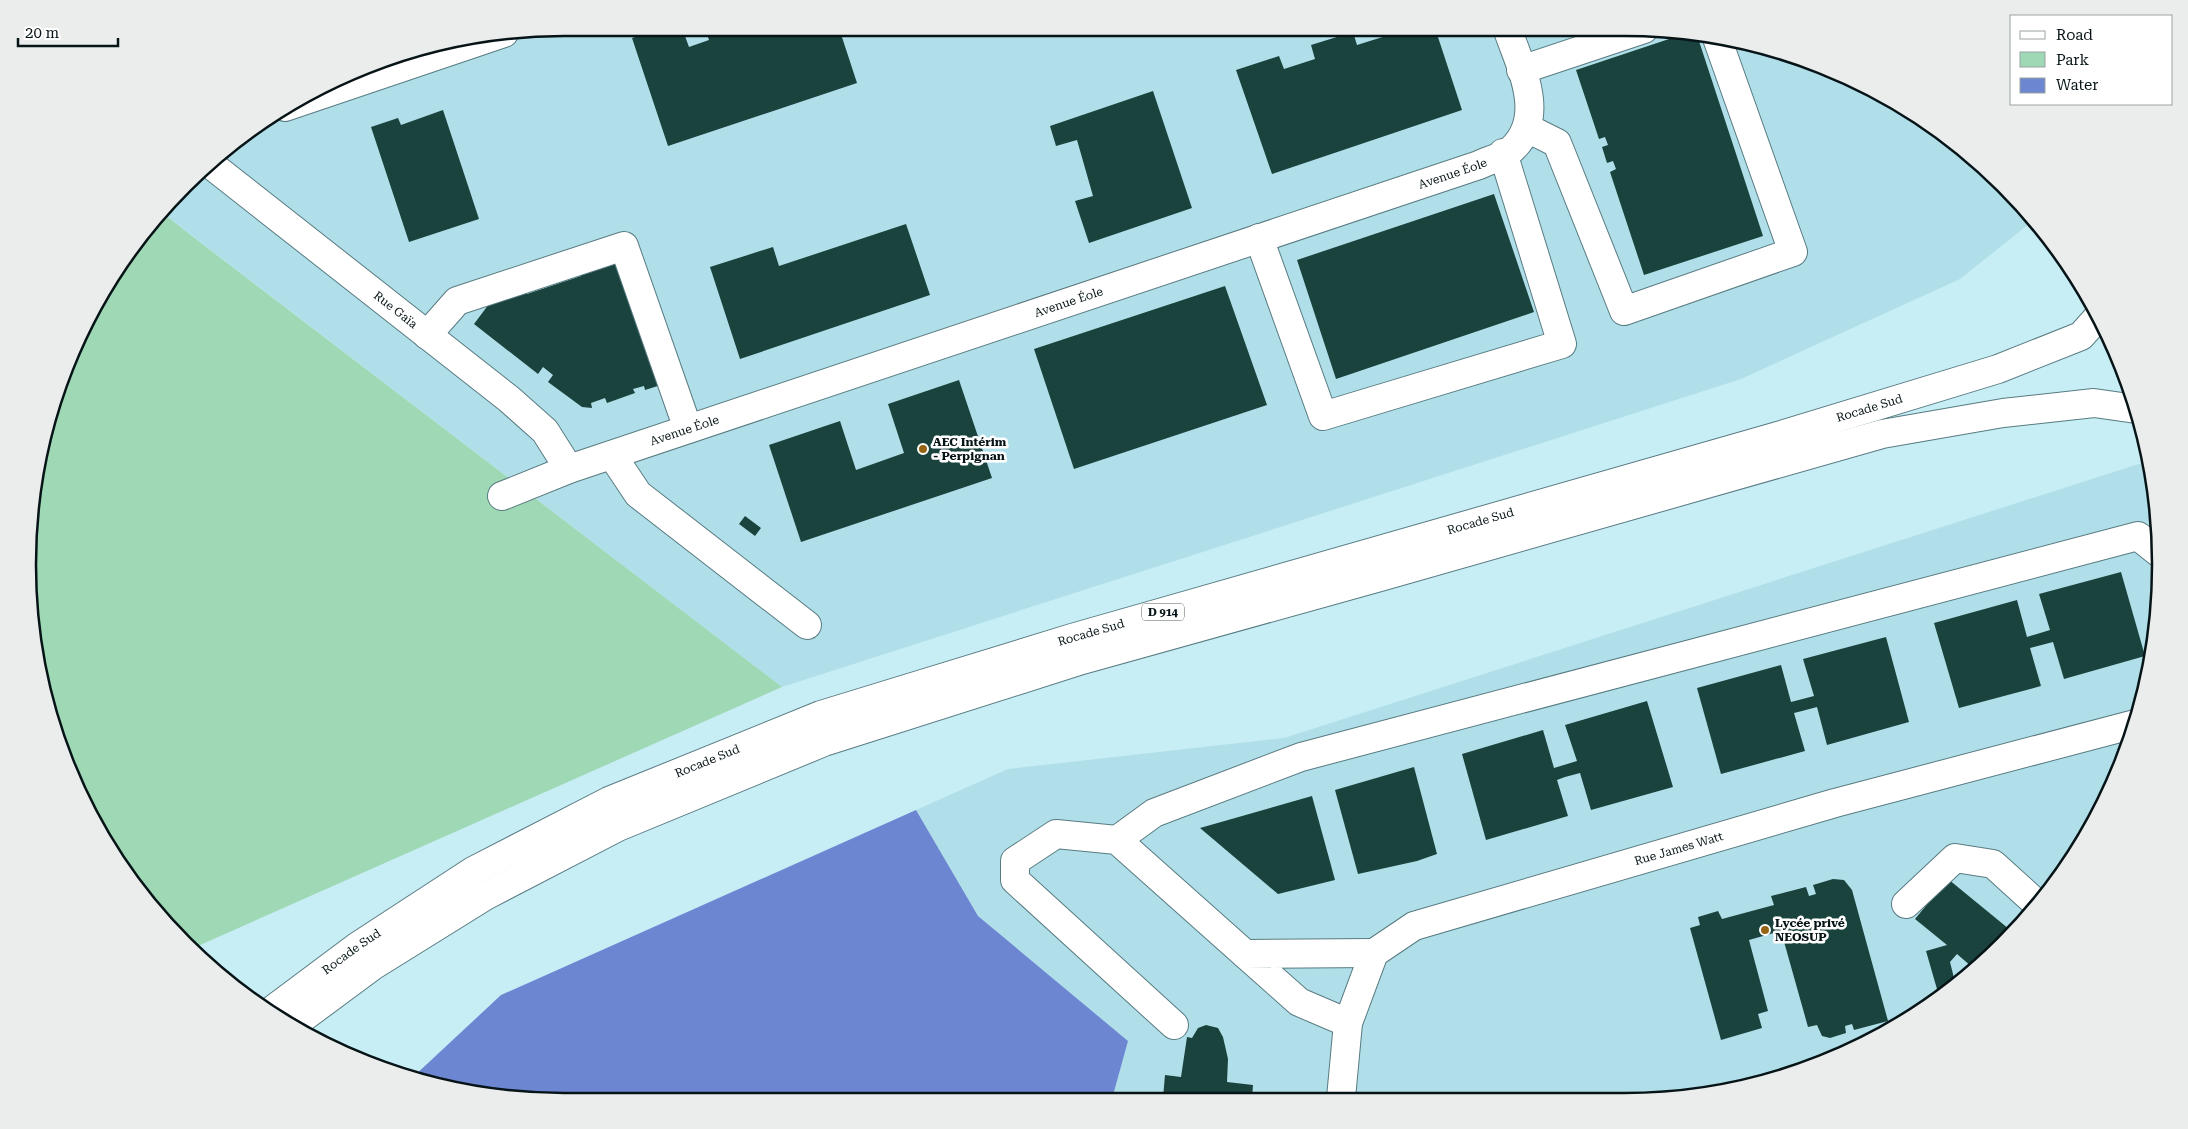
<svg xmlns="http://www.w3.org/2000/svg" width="2188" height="1129" font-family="'Roboto Serif',serif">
<rect width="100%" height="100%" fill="#c7edf5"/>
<path fill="#b1dfe9" d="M565 28 1658 29 1763 46 1861 83 1951 139 2027 211 2034 220 1960 279 1741 379 782 687 160 211 237 139 296 99 392 56 460 38Z
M2148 461 2156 495 2159 600 2142 704 2105 802 2027 919 1922 1011 1829 1061 1694 1097 1112 1099 1128 1041 978 916 916 810 1008 769 1284 738Z"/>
<path fill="#9fd8b4" d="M160 211 192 236 782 687 191 949 118 863 83 802 46 703 29 600V529L46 426 68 359 118 266Z"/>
<path fill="#6c86d1" d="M916 810 978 916 1128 1041 1112 1099 530 1100 426 1083 412 1078 501 995Z"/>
<path fill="#1a433e" d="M662 28H682L689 47 709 40 705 28H839L857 83 668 146 632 38Z
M923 28H945L925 35Z
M1387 28H1435L1462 110 1272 174 1236 70 1279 56 1284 69 1315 59 1311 45 1353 32 1357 45 1389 35Z
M1687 33 1697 35 1763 236 1644 275 1610 172 1616 169 1613 161 1607 163 1602 147 1608 145 1605 137 1599 139 1576 70Z
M1153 91 1192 208 1089 243 1075 201 1093 196 1077 140 1056 146 1050 126Z
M443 110 479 219 409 242 371 127 398 118 401 125Z
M1494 194 1534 312 1336 379 1297 260Z
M906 224 930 295 740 359 710 267 773 247 779 266Z
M622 260 664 384 645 390 644 386 633 389 635 393 607 403 605 398 591 403 592 408 582 407 548 382 553 375 543 367 538 374 474 324 489 304 526 291 527 294 581 276 580 274Z
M1225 286 1267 405 1074 469 1034 349Z
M959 380 992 478 801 542 769 445 840 421 856 470 904 453 888 404Z
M745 516 761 528 755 536 739 524Z
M2121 572 2145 656 2064 679 2053 642 2030 648 2041 686 1959 708 1934 623 2017 600 2027 637 2050 630 2039 594Z
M1886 637 1909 722 1827 745 1817 707 1802 711 1794 713 1805 751 1721 774 1697 688 1781 665 1791 702 1814 696 1803 659Z
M1647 701 1673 787 1591 810 1580 773 1565 777 1557 780 1568 816 1486 840 1462 754 1543 730 1554 768 1577 761 1565 725Z
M1414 767 1437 854 1417 861 1358 874 1335 790Z
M1312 796 1335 880 1278 894 1200 828Z
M1833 879 1844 880 1852 890 1888 1021 1854 1030 1852 1024 1845 1026 1846 1033 1830 1038 1822 1036 1817 1025 1808 1027 1781 931 1749 940 1768 1011 1758 1014 1762 1028 1721 1040 1690 928 1700 925 1698 917 1718 911 1722 919 1774 905 1771 896 1806 887 1809 896 1816 894 1813 885Z
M1948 879 2009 929 2016 921 2021 924 1972 967 1957 954 1950 962 1955 982 1939 996 1926 951 1947 945 1915 919Z
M1206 1025 1218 1028 1223 1037 1228 1059 1227 1082 1253 1085 1252 1098H1163L1165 1075 1181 1077 1187 1037 1192 1038 1198 1028Z"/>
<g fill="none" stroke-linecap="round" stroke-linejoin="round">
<defs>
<g id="minor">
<path d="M1521 70 1644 29"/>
<path d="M285 107 504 33"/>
<path d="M1527 128 1557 143 1624 311 1793 252 1717 38"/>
<path id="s1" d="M210 164 509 399 545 431 569 469"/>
<path d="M1259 238 1323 416 1562 344 1503 153"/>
<path d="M427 335 457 301 624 246 688 429"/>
<path d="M612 455 638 494 807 625"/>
<path id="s2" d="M502 496 569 469 1479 165C1489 160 1503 157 1511 150 1548 117 1520 66 1507 28"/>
<path d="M1117 840 1154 813 1301 757 2138 536 2158 552"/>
<path d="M1906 904 1955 858 1993 864 2037 904"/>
<path d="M1348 1023 1299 1002 1245 954 1374 953"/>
<path d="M1174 1025 1015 880V861L1056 834 1117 840 1245 954"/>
<path id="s3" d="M1341 1098 1348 1023 1374 953 1414 926 1835 803 2135 724"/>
</g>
<g id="major">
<path id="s4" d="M271 1011 358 946 473 871 609 801 821 715 1072 638 1778 436 1998 369 2081 336 2098 317"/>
<path d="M293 1025 374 965 485 896 618 827 824 742 1082 660 1380 577 1882 434 2003 413 2094 403 2136 409"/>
</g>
</defs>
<use href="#minor" stroke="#587b82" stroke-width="30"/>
<use href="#major" stroke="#587b82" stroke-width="30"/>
<use href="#minor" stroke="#fff" stroke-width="28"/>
<use href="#major" stroke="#fff" stroke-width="28"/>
</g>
<g fill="#946314" stroke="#fff" stroke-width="2">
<circle cx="923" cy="449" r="5"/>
<circle cx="1765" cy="930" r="5"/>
</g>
<g text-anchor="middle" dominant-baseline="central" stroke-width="5" stroke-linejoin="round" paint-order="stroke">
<rect fill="#fff" stroke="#515a5d" stroke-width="1" x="1142" y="603.5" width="42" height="17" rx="4"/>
<g font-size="11" font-weight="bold" fill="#071417">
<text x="1163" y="612">D 914</text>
</g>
<g font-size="12" fill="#071417" stroke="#fff">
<text stroke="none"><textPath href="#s2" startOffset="1004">Avenue Éole</textPath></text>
<text stroke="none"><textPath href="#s2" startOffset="599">Avenue Éole</textPath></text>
<text stroke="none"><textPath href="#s1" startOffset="236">Rue Gaïa</textPath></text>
<text stroke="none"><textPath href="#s4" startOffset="1720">Rocade Sud</textPath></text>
<text stroke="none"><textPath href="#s2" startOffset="194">Avenue Éole</textPath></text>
<text stroke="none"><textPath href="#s4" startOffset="1315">Rocade Sud</textPath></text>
<text stroke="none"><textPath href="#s4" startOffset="910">Rocade Sud</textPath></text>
<text stroke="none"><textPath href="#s4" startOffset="505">Rocade Sud</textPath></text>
<text stroke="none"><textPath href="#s3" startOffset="474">Rue James Watt</textPath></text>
<text stroke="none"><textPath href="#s4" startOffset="100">Rocade Sud</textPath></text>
</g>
<g font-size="12" font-weight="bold" fill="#071417" stroke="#fff" text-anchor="start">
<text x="933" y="442">AEC Intérim<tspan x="933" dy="14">- Perpignan</tspan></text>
<text x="1775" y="923">Lycée privé<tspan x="1775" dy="14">NEOSUP</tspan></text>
</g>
</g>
<path d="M0 0H2188V1129H0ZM564 36H1624A528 528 0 0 1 2152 564V565A528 528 0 0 1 1624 1093H564A528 528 0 0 1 36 565V564A528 528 0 0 1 564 36Z" fill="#ebecec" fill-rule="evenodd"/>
<path fill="none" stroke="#071417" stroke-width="2.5" d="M564 36H1624A528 528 0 0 1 2152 564V565A528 528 0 0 1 1624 1093H564A528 528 0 0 1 36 565V564A528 528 0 0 1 564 36Z"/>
<rect x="2010" y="15" width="162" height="90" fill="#ffffff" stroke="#9ca1a2"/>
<rect x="2020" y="31" width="25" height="8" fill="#ffffff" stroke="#9ca1a2"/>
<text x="2056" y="40" font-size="15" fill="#071417">Road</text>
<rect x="2020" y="52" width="25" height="15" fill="#9fd8b4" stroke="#9ca1a2"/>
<text x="2056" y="65" font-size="15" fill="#071417">Park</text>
<rect x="2020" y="78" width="25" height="15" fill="#6c86d1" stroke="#9ca1a2"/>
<text x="2056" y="90" font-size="15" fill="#071417">Water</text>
<path d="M18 38v8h100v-8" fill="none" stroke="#071417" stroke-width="2.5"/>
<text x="25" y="38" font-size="15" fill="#071417" stroke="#ffffff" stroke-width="4" paint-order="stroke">20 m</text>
</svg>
